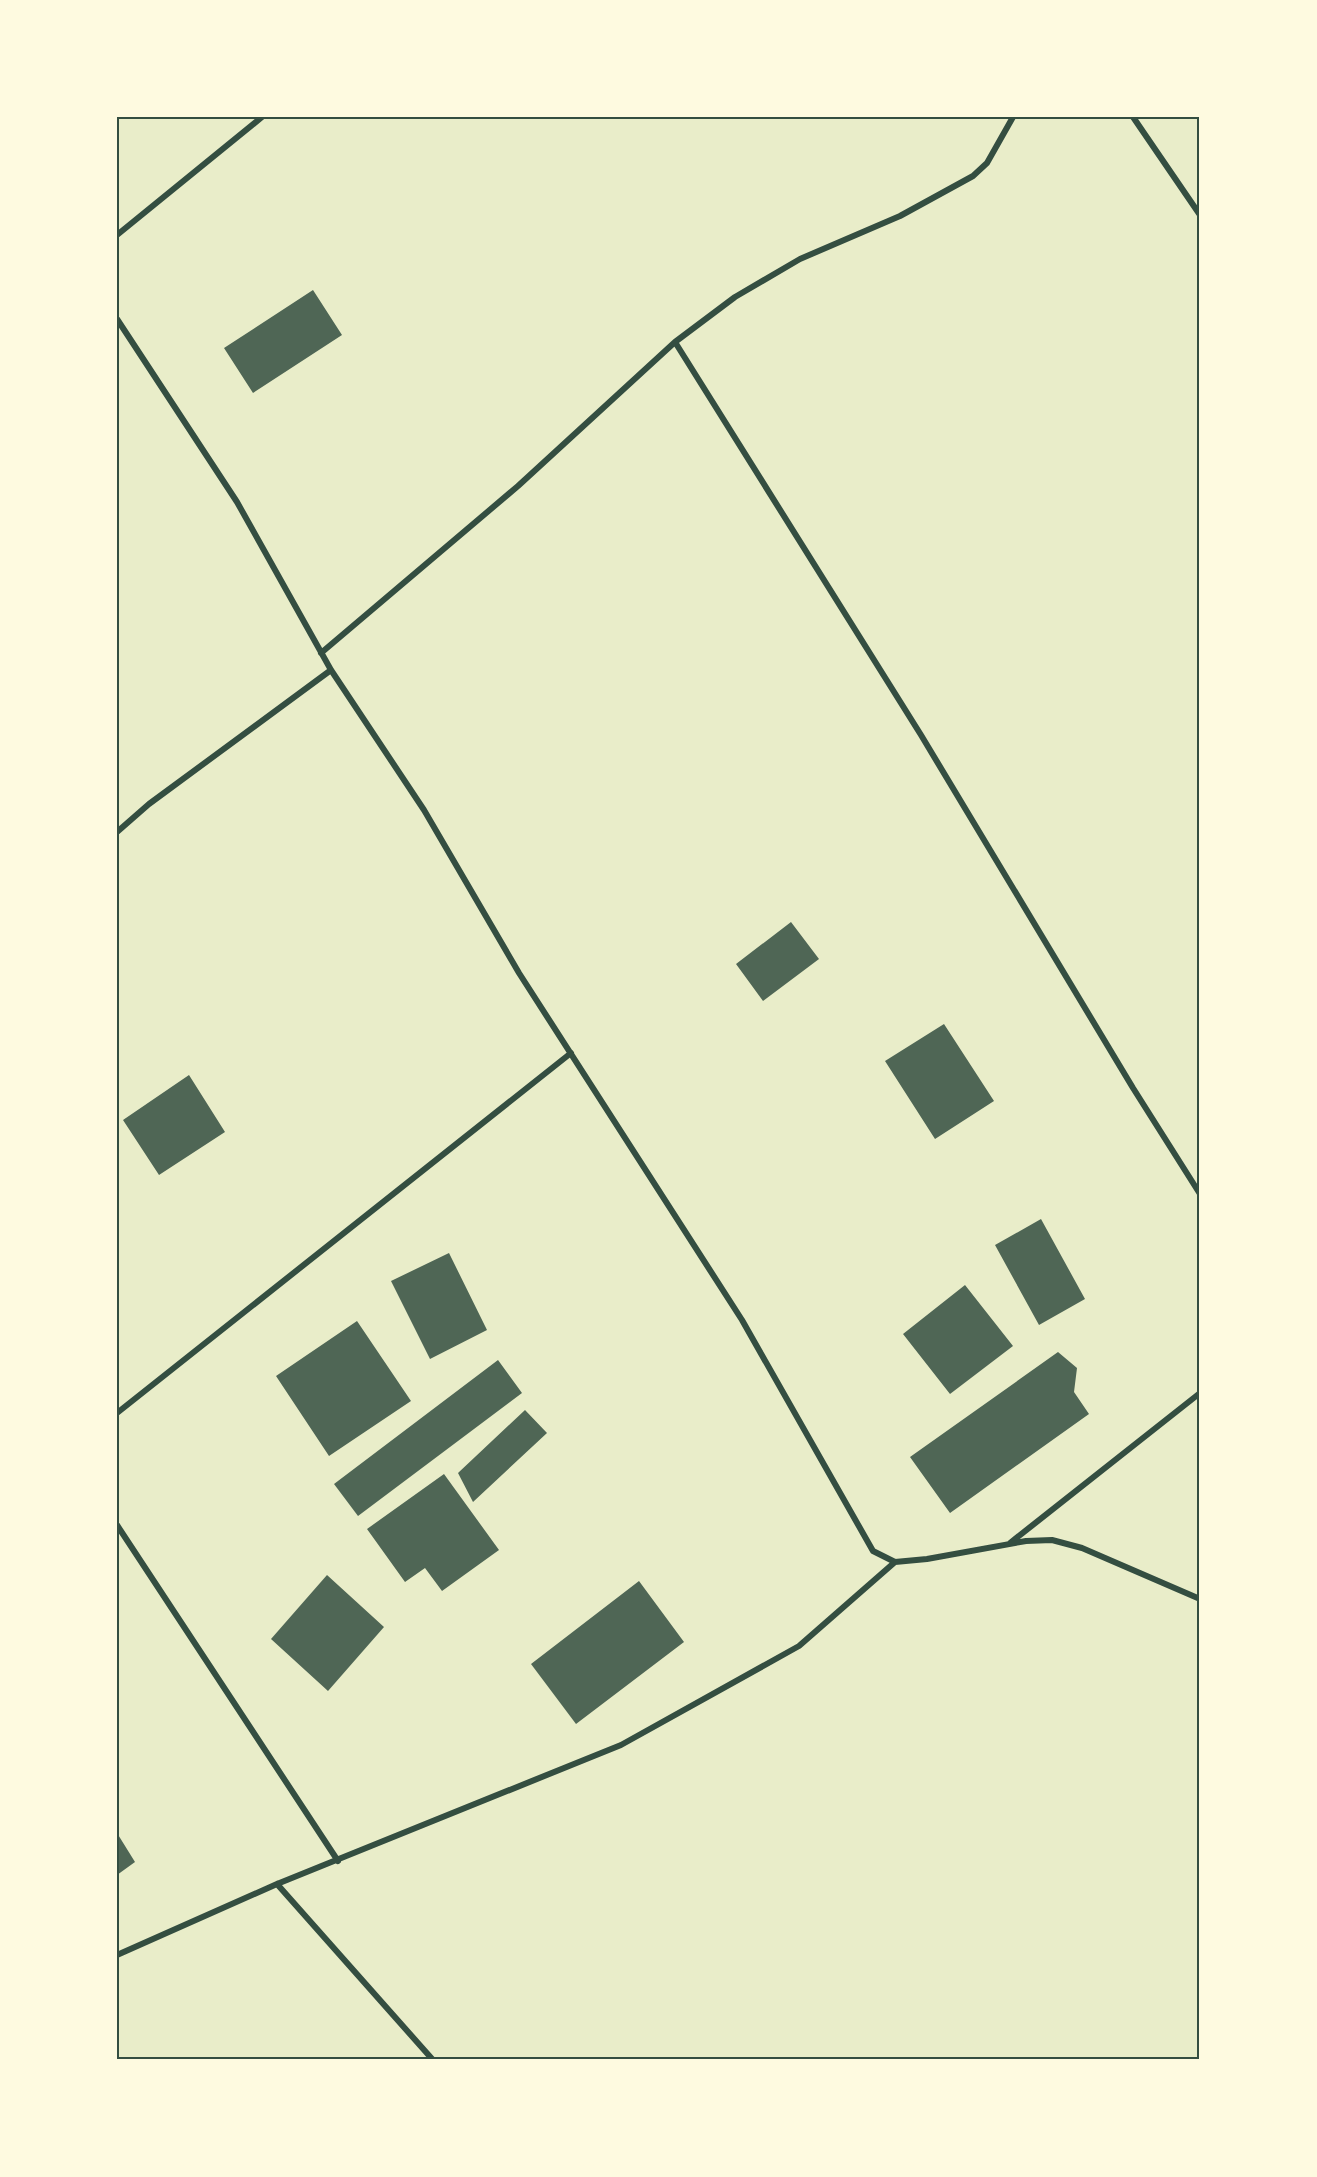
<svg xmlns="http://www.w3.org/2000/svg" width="1317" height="2177" font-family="'Source Sans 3',sans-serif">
<rect width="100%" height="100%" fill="#e9edc9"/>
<path fill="#4f6655" d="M313 290 342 335 253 393 224 348Z
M791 922 819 959 763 1001 736 964Z
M944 1024 994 1101 935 1139 885 1061Z
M189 1075 225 1132 159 1175 123 1120Z
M1041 1219 1085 1299 1039 1325 995 1245Z
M449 1253 487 1330 430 1359 391 1281Z
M965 1285 1013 1346 950 1394 903 1334Z
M357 1321 411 1401 329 1456 276 1376Z
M1058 1352 1077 1368 1074 1392 1089 1414 950 1513 910 1457Z
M498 1360 522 1393 358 1516 334 1484Z
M525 1410 547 1433 473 1502 458 1473Z
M444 1474 499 1550 442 1591 425 1568 405 1582 367 1529Z
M327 1575 384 1627 328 1691 271 1639Z
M639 1581 684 1642 576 1724 531 1664Z
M117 1833 135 1862 117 1875Z"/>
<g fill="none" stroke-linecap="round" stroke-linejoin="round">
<path stroke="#344e41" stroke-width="6" d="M1133 117 1200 215
M117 235 262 117
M117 319 237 502 331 670 424 810 519 973 742 1320 873 1551 895 1562 927 1559 1026 1541 1052 1540 1082 1548 1200 1599
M675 342 921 735 1133 1088 1200 1194
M321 653 518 486 675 342 735 297 800 259 900 216 973 176 987 163 1013 117
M117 832 149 804 331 670
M117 1413 571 1053
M117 1525 338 1861
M1010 1543 1200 1393
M277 1884 433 2060
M117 1955 277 1884 621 1745 799 1646 895 1562"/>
</g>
<rect width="1317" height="2177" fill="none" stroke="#fefae0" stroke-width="237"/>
<rect x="118" y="118" width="1080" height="1940" fill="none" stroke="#344e41" stroke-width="2"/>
</svg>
